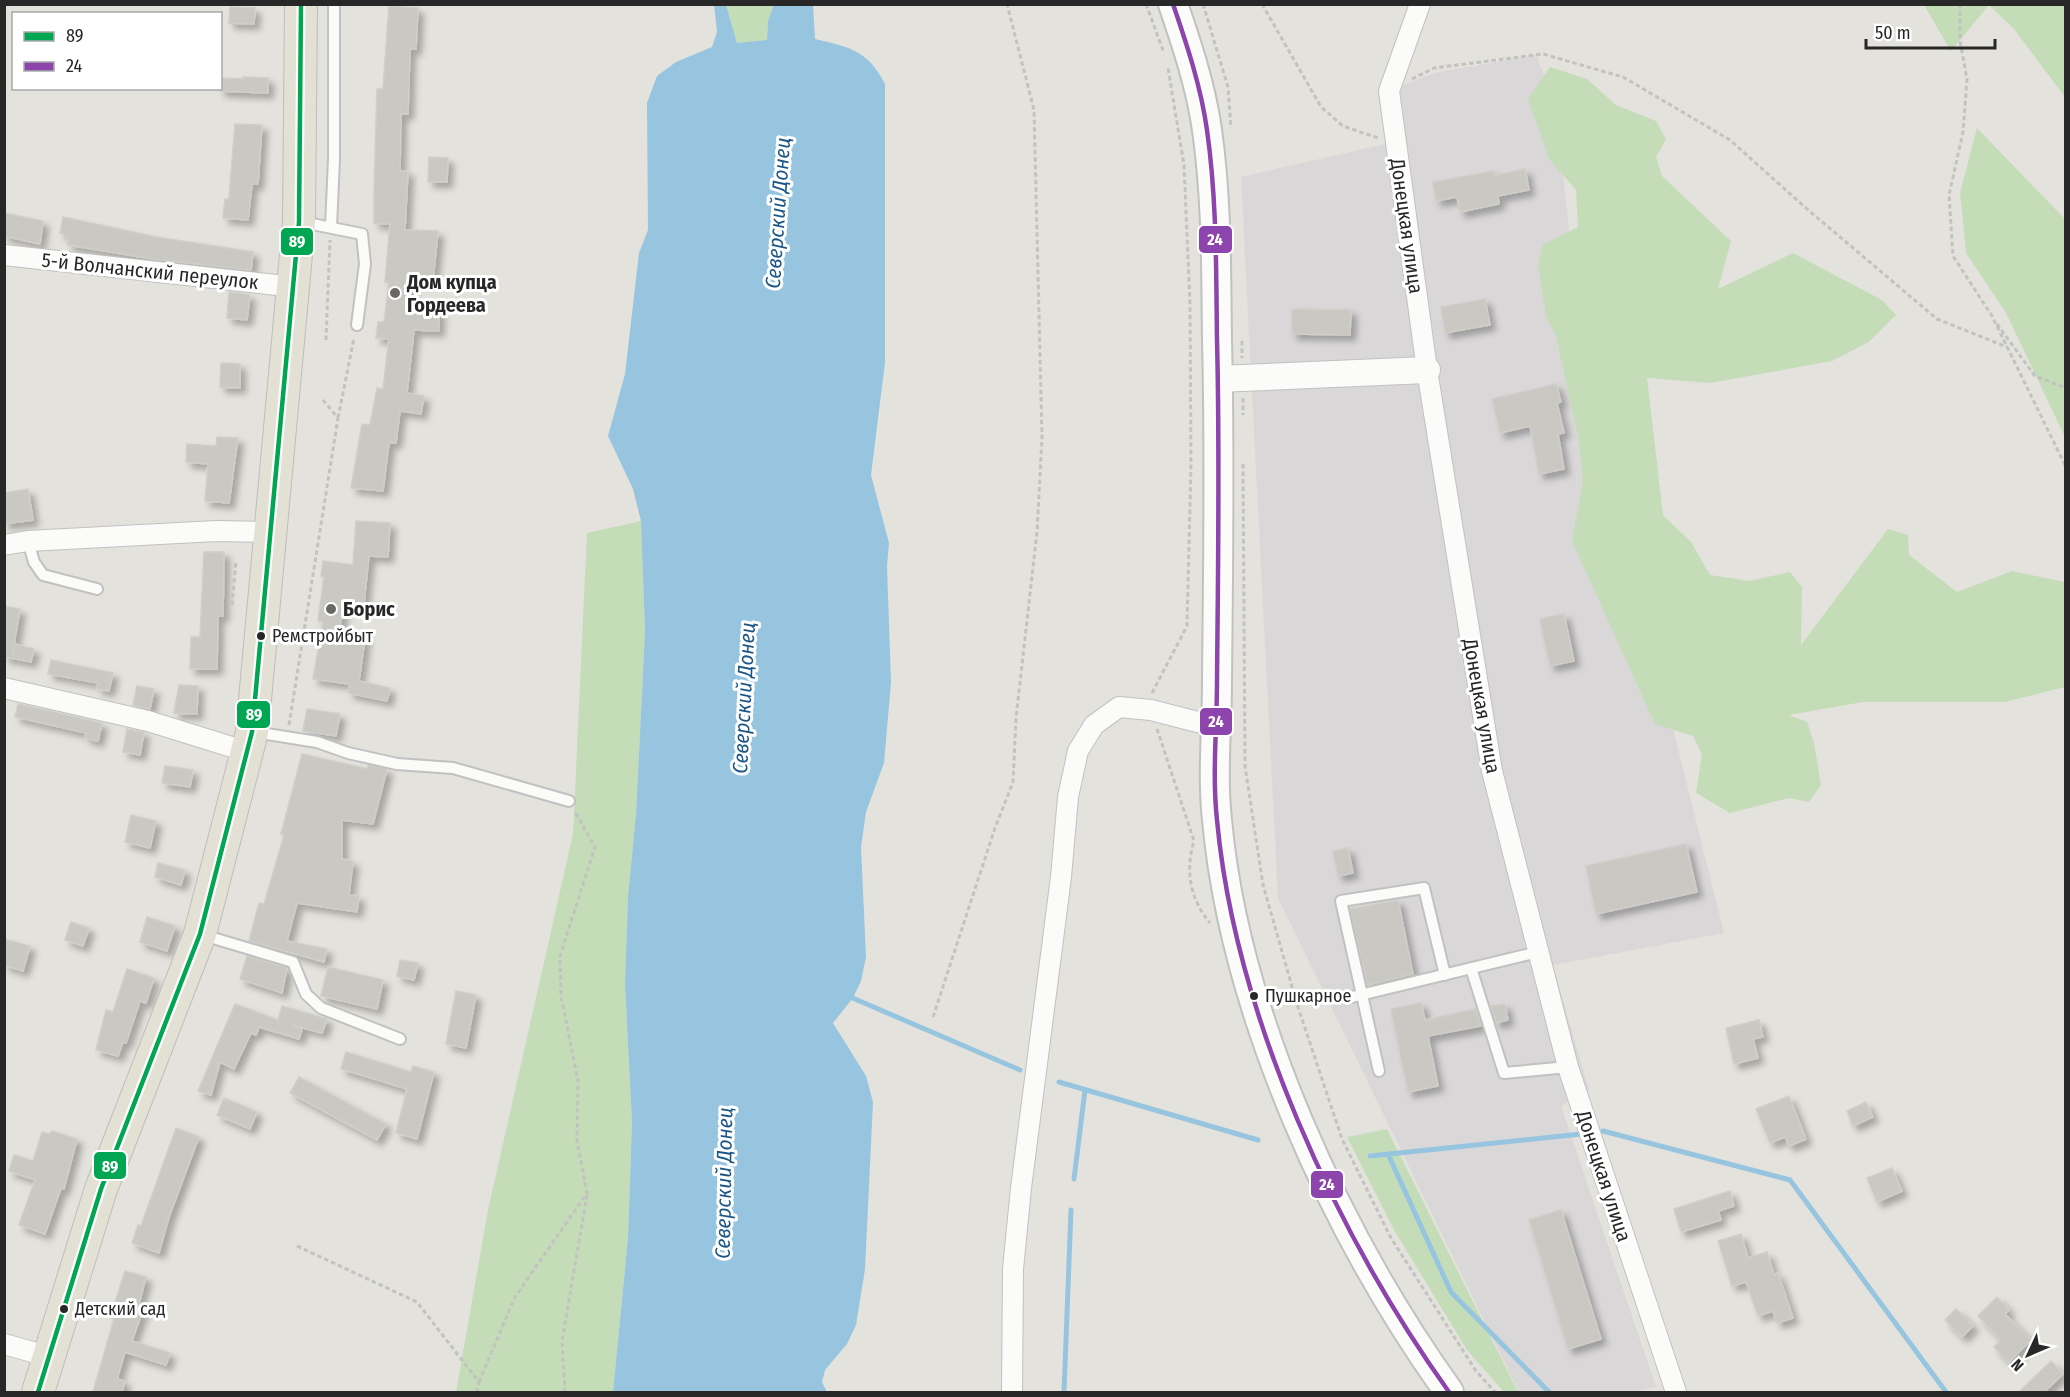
<svg xmlns="http://www.w3.org/2000/svg" width="2070" height="1397" font-family="'Fira Sans Condensed',sans-serif">
<defs>
<filter id="shadow"><feDropShadow dx="5.5" dy="5.5" stdDeviation="3" flood-color="#0004"/></filter>
</defs>
<rect width="100%" height="100%" fill="#e4e2dc"/>
<path fill="#d9d7d8" d="M1536 55 1556 106 1607 595 1668 709 1724 933 1553 965 1589 1090 1561 1106 1656 1387 1633 1392H1519L1278 898 1241 177 1394 142 1389 91 1434 73Z"/>
<path fill="#c4ddb8" d="M726 5H774L768 21 767 40 737 43Z
M1924 5H2065V97L2013 28 1989 5 1951 51Z
M1550 67 1587 79 1616 105 1656 121 1666 139 1656 157 1662 176 1731 241 1718 289 1793 253 1882 300 1896 315 1869 342 1832 361 1710 383 1647 378 1663 515 1691 542 1710 575 1749 581 1790 572 1802 587 1801 645 1888 529 1908 535 1909 555 1957 592 2012 571 2065 582V687L2005 702H1863L1789 715 1807 722 1814 743 1821 785 1809 802 1789 798 1730 813 1696 793 1702 754 1693 736 1655 724 1572 541 1583 481 1579 441 1556 336 1546 316 1538 265 1543 245 1578 227 1576 190 1549 159 1528 99Z
M1977 128 2065 219V437L2006 313 1966 253 1960 193Z
M641 521 645 632 636 814 628 896 625 984 632 1122 628 1238 613 1392H456L488 1210 573 834 587 533Z
M1387 1129 1518 1392H1504L1467 1350 1394 1230 1347 1137Z"/>
<path fill="#97c5df" d="M714 5H726L737 43 767 40 768 21 774 5H813L815 39C849 47 868 50 885 84V362L871 475 889 543 887 566 891 682 884 763 866 812 861 847 866 957 861 981 853 998 833 1023 866 1076 873 1102 865 1269 856 1325 847 1344 825 1370 822 1382 827 1392H613L628 1238 632 1122 625 984 628 896 636 814 645 632 641 521 633 489 608 436 625 374 639 253 648 230 647 103 657 76 676 62 712 47 717 32Z"/>
<g fill="none" stroke-linecap="round" stroke-linejoin="round">
<path stroke="#97c5df" stroke-width="5" d="M848 996 1020 1070
M1059 1082 1258 1140
M1603 1131 1790 1180 1946 1392
M1388 1154 1451 1292 1549 1392
M1370 1156 1581 1134
M1074 1179 1085 1090
M1064 1392 1071 1210"/>
</g>
<path fill="#c9c8c3" stroke="#cfcec9" stroke-width="1.5" filter="url(#shadow)" d="M389 6 418 8 416 49H410L408 114H401L400 171H408L405 230 438 231 433 281 411 280 409 307 439 308V331L414 330 407 393 424 396 421 414 400 411 396 443H389L383 491 351 488 362 424 370 425 377 388 383 389 389 339 376 338 378 322H384L389 283 385 282 390 224 374 223V194L377 89H383Z
M230 7 255 8 254 24 229 23Z
M243 77 268 78V93L220 91V78L243 79Z
M235 124 262 125 258 184H252L248 220 223 218 225 199H229Z
M429 157 448 158 447 182H428Z
M1525 169 1529 190 1498 196 1499 204 1460 212 1457 197 1436 201 1433 182 1493 171 1494 176Z
M4 213 43 221 40 244 4 236Z
M63 217 156 237 253 252 251 270 153 259 68 245V236L60 233Z
M229 292 250 295 247 320 227 318Z
M1485 299 1490 325 1445 333 1441 307Z
M1292 309 1351 310 1350 335 1292 334Z
M221 363 240 364V388L220 387Z
M1556 384 1561 402 1557 403 1564 433 1558 434 1564 469 1539 474 1530 426 1500 433 1492 399Z
M217 437 238 438 229 503 205 501 208 464 186 462 187 444 216 446Z
M28 489 33 520 4 524V493Z
M356 521 390 523 388 557 369 556 364 603 344 602 339 634 365 638 359 681 390 688 387 701 348 693 350 684 313 679 323 622 318 621 324 577 321 576 323 561 353 565Z
M204 552H224L223 616H218L217 669H190L191 637H200Z
M4 606 20 609 12 657 15 644 34 649 31 662 4 657Z
M1564 614 1574 661 1550 666 1540 619Z
M51 660 113 673 109 691 97 689 98 683 48 674Z
M179 685 198 686 197 714 174 713Z
M137 686 154 689 150 709 133 705Z
M18 704 102 723 98 741 85 738 86 733 15 717Z
M307 709 340 714 336 736 303 731Z
M127 729 144 732 140 755 123 752Z
M302 754 368 769V765L387 769 373 824 342 820V859L353 861 349 895 359 896 357 912 297 903 287 941 327 949 324 962 249 941 259 903 264 904 284 835 281 834Z
M165 766 193 770 190 787 162 783Z
M131 815 156 821 150 848 125 842Z
M1686 844 1697 892 1596 914 1586 866Z
M1348 848 1353 873 1338 876 1333 851Z
M158 863 185 870 181 885 155 877Z
M1398 900 1413 974 1367 985 1350 909Z
M147 917 175 926 167 951 140 942Z
M71 922 89 928 83 946 65 940Z
M4 939 30 946 23 971 4 965Z
M247 956 287 968 282 993 240 979Z
M400 960 418 963 414 980 397 976Z
M328 967 383 980 377 1009 321 996Z
M127 969 154 978 146 1003 140 1001 126 1043 123 1042 118 1056 96 1050 106 1010 113 1012Z
M456 991 476 995 466 1048 446 1044Z
M1421 1003 1425 1020 1476 1009 1481 1026 1428 1036 1438 1086 1408 1092 1391 1009Z
M235 1004 278 1020 282 1006 327 1019 322 1033 292 1025 302 1029 299 1039 259 1027 256 1035 251 1033 234 1069 220 1062 211 1095 198 1091Z
M1505 1004 1508 1020 1496 1023 1491 1006Z
M1759 1020 1763 1037 1753 1039 1758 1058 1734 1064 1726 1028Z
M346 1052 411 1072 413 1066 434 1072 417 1139 396 1133 407 1089 341 1069Z
M299 1077 386 1124 377 1140 290 1093Z
M1789 1096 1806 1139 1789 1146 1785 1137 1770 1143 1756 1109Z
M224 1098 257 1112 250 1129 217 1115Z
M1866 1102 1873 1117 1853 1126 1847 1111Z
M176 1128 199 1137 169 1217 159 1253 132 1243 138 1225 141 1226Z
M52 1131 77 1139 64 1189 61 1188 45 1234 19 1225 35 1180 9 1171 14 1155 33 1161 42 1132 49 1134Z
M1892 1168 1902 1191 1877 1202 1867 1178Z
M1730 1191 1734 1206 1718 1211 1721 1220 1681 1232 1674 1209Z
M1561 1210 1601 1339 1568 1349 1529 1220Z
M1741 1234 1748 1258 1767 1252 1774 1275 1778 1273 1793 1318 1777 1323 1773 1311 1758 1316 1746 1282 1732 1286 1718 1241Z
M125 1271 146 1277 138 1308 143 1310 132 1341 170 1353 166 1365 125 1352 117 1379 125 1381 122 1392H93L114 1319 110 1318Z
M1997 1297 2009 1310 2005 1314 2031 1340 2009 1362 1994 1347 2001 1340 1978 1316Z
M1956 1309 1973 1326 1962 1337 1945 1320Z
M2051 1361 2063 1374 2044 1392H2019Z"/>
<g fill="none" stroke-linecap="round" stroke-linejoin="round">
<defs>
<path id="service" d="M302 222 362 234 365 264 357 325
M331 227 334 159V4
M28 541 34 562 43 575 97 589
M254 732 317 742 348 753 397 764 453 768 569 801
M203 935 293 962 306 994 321 1008 400 1039
M1471 968 1504 1073 1568 1067
M1352 997 1538 952
M1379 1071 1341 901 1424 888 1445 975"/>
<path id="minor" d="M1420 4 1389 91 1427 370 1492 771 1568 1067 1676 1392
M4 255 295 287
M4 545 28 541 216 531 272 532
M4 688 148 721 248 752
M4 1344 47 1356
M1012 1392 1013 1269 1021 1188 1061 877 1068 797 1078 751 1094 725 1119 707 1151 710 1217 727"/>
<path id="tertiary" d="M1218 379 1427 370"/>
<path id="secondary" d="M1173 4C1187 45 1201 87 1207 130 1217 200 1216 270 1217 340 1220 454 1218 568 1217 682 1217 727 1212 775 1217 820 1235 1014 1336 1234 1449 1392"/>
<path id="primary" d="M38 1392 101 1189 200 934 252 732 299 222 301 4"/>
</defs>
<use href="#service" stroke="#c2c1c1" stroke-width="14"/>
<use href="#minor" stroke="#c2c1c1" stroke-width="22"/>
<use href="#tertiary" stroke="#c2c1c1" stroke-width="28"/>
<use href="#secondary" stroke="#c2c1c1" stroke-width="32"/>
<use href="#primary" stroke="#bebdbb" stroke-width="34"/>
<path stroke="#c2c2c1" stroke-width="3" stroke-dasharray="4.5 3" stroke-linecap="butt" d="M1146 4 1164 53
M1203 4 1228 87 1231 128
M1262 4 1321 107 1343 126 1378 138
M1960 4V41L1967 79 1963 132 1949 195 1953 256 1992 316 2066 467
M1412 79 1434 68 1543 54 1623 77 1730 140 1807 209 1937 319 2007 347
M1997 324 2035 376 2066 388
M326 340 330 240
M1242 341V358
M1243 398V415
M338 418 354 338
M1243 464 1245 766 1263 885 1297 1004 1342 1139 1391 1238 1476 1371 1495 1392
M232 605 236 561
M1152 693 1187 626 1191 464 1190 303 1184 165 1168 68
M289 725 338 418 323 400
M1157 729 1194 841C1185 871 1190 899 1210 923
M1297 1004 1341 998
M933 1017 995 828 1013 782 1016 718 1037 532 1042 438 1034 110 1007 4
M297 1246 417 1302 479 1382 477 1392
M479 1382 515 1297 587 1193 577 1141 578 1081 561 996 560 956 595 847 575 812
M565 1392 562 1341 587 1195"/>
<use href="#service" stroke="#fbfbfa" stroke-width="10"/>
<use href="#minor" stroke="#fbfbfa" stroke-width="20"/>
<use href="#tertiary" stroke="#fbfbfa" stroke-width="26"/>
<use href="#secondary" stroke="#fbfbfa" stroke-width="28"/>
<use href="#primary" stroke="#e3e1d4" stroke-width="32"/>
<defs>
<path id="bus-1" d="M38 1392 101 1189 200 934 252 732 299 222 301 4"/>
<path id="bus-2" d="M1173 4C1187 45 1201 87 1207 130 1217 200 1216 270 1217 340 1220 454 1218 568 1217 682 1217 727 1212 775 1217 820 1235 1014 1336 1234 1449 1392"/>
</defs>
<use href="#bus-1" stroke="#fff" stroke-width="9"/>
<use href="#bus-2" stroke="#fff" stroke-width="9"/>
<use href="#bus-1" stroke="#00a651" stroke-width="4.5"/>
<use href="#bus-2" stroke="#8e44ad" stroke-width="4.5"/>
</g>
<g fill="#696866" stroke="#fff" stroke-width="2">
<circle cx="395" cy="293" r="6"/>
<circle cx="331" cy="609" r="6"/>
</g>
<g fill="#272727" stroke="#fff" stroke-width="2">
<circle cx="261" cy="636" r="5"/>
<circle cx="1254" cy="996" r="5"/>
<circle cx="64" cy="1309" r="5"/>
</g>
<g text-anchor="middle" dominant-baseline="central" stroke-width="6" stroke-linejoin="round" paint-order="stroke">
<g font-size="18" fill="#272727" stroke="#fff" text-anchor="start">
<text x="272" y="636">Ремстройбыт</text>
<text x="1265" y="996">Пушкарное</text>
<text x="75" y="1309">Детский сад</text>
</g>
<g font-size="20" fill="#272727" stroke="#fff">
<text transform="translate(1407 226) rotate(82)">Донецкая улица</text>
<text transform="translate(150 271) rotate(6)">5-й Волчанский переулок</text>
<text transform="translate(1482 706) rotate(80)">Донецкая улица</text>
<text transform="translate(1604 1176) rotate(72)">Донецкая улица</text>
</g>
<g font-size="20" font-weight="bold" fill="#272727" stroke="#fff" text-anchor="start">
<text x="407" y="282">Дом купца<tspan x="407" dy="23">Гордеева</tspan></text>
<text x="343" y="609">Борис</text>
</g>
<g font-size="21" font-style="italic" fill="#1b5687" stroke="#fff">
<text transform="translate(778 213) rotate(-86)">Северский Донец</text>
<text transform="translate(744 698) rotate(-87)">Северский Донец</text>
<text transform="translate(724 1183) rotate(-89)">Северский Донец</text>
</g>
</g>
<g stroke="#fff" stroke-width="2">
<rect x="1198" y="225" width="35" height="29" rx="6" fill="#8e44ad"/>
<rect x="280" y="227" width="34" height="29" rx="6" fill="#00a651"/>
<rect x="236" y="700" width="35" height="29" rx="6" fill="#00a651"/>
<rect x="1199" y="707" width="34" height="29" rx="6" fill="#8e44ad"/>
<rect x="93" y="1151" width="34" height="29" rx="6" fill="#00a651"/>
<rect x="1310" y="1170" width="34" height="29" rx="6" fill="#8e44ad"/>
</g>
<g font-size="16" text-anchor="middle" font-weight="bold" fill="#fff">
<text x="1215" y="245">24</text>
<text x="297" y="247">89</text>
<text x="254" y="720">89</text>
<text x="1216" y="727">24</text>
<text x="110" y="1172">89</text>
<text x="1327" y="1190">24</text>
</g>
<rect width="2070" height="1397" fill="none" stroke="#272727" stroke-width="12"/>
<rect x="12" y="12" width="210" height="78" fill="#ffffff" stroke="#a9a9a9" stroke-width="1.5"/>
<rect x="24" y="32" width="30" height="9" fill="#00a651" stroke="#a9a9a9" stroke-width="1.5"/>
<text x="66" y="42" font-size="18" fill="#272727">89</text>
<rect x="24" y="62" width="30" height="9" fill="#8e44ad" stroke="#a9a9a9" stroke-width="1.5"/>
<text x="66" y="72" font-size="18" fill="#272727">24</text>
<g transform="translate(2028 1355) rotate(226)" stroke="#ffffff" stroke-width="4.5" paint-order="stroke">
<path d="M0-4.5L10 22L0 15L-10 22Z" fill="#272727"/>
<text y="-9" font-size="16" font-weight="bold" text-anchor="middle" fill="#272727">N</text>
</g>
<path d="M1866 39v9h129v-9" fill="none" stroke="#272727" stroke-width="3"/>
<text x="1875" y="39" font-size="18" fill="#272727" stroke="#ffffff" stroke-width="4.5" paint-order="stroke">50 m</text>
</svg>
